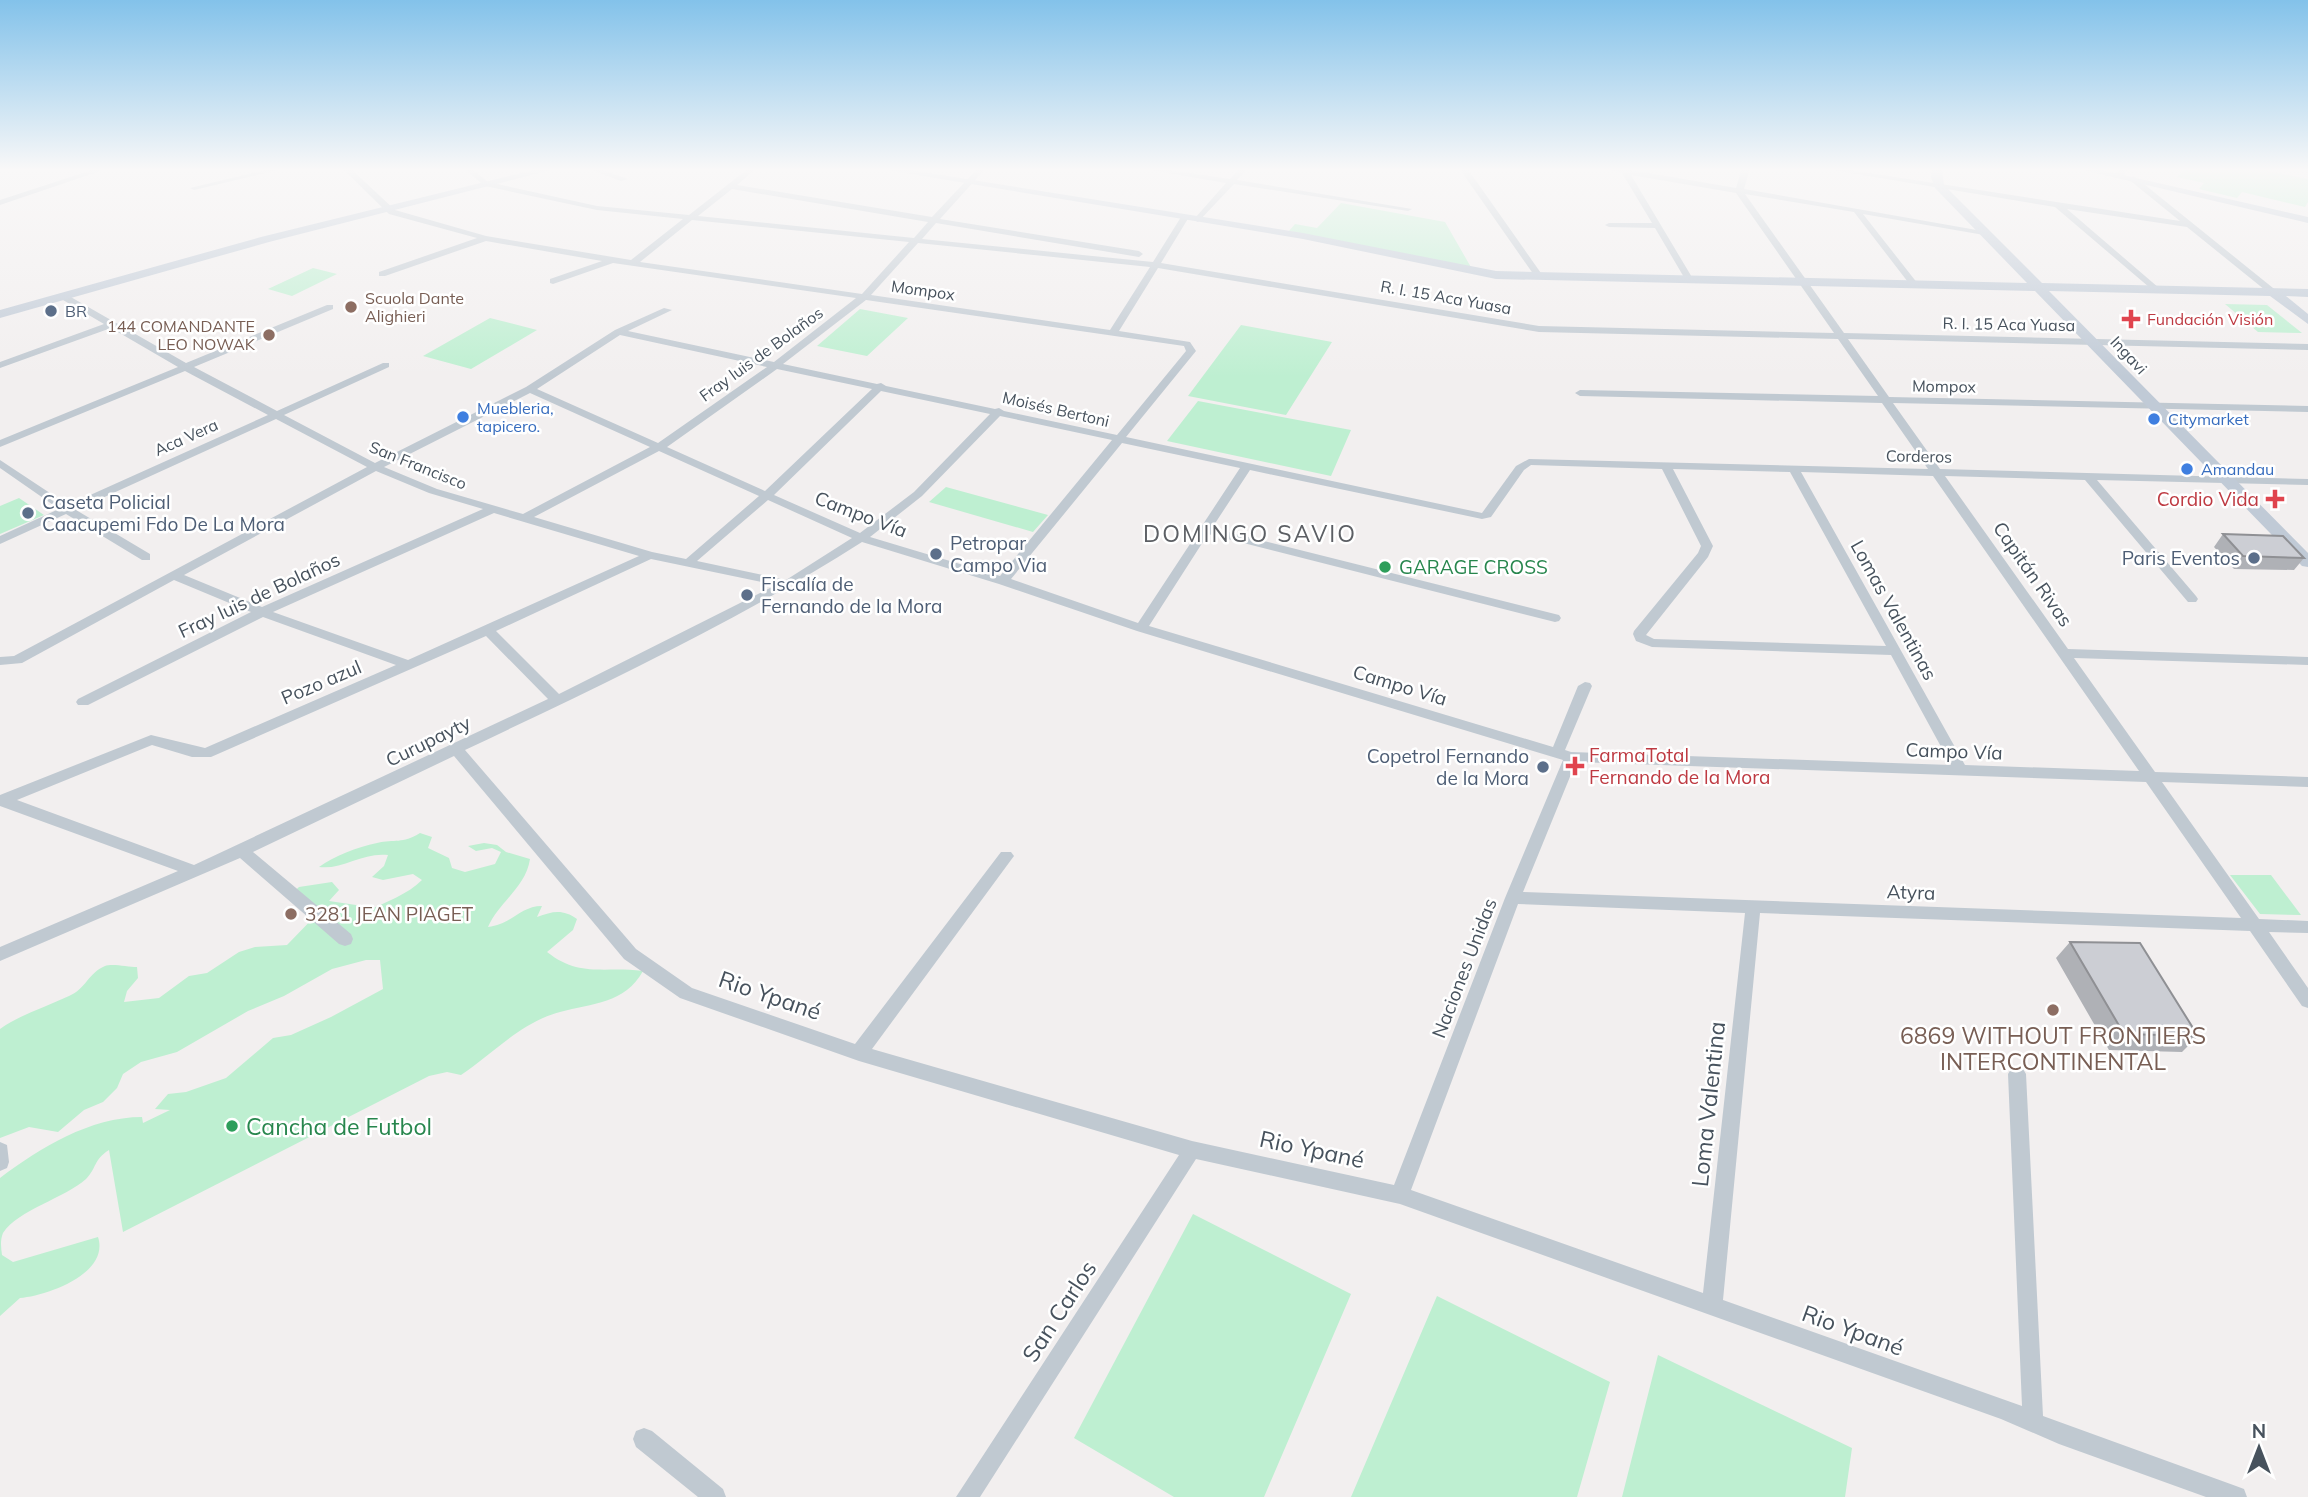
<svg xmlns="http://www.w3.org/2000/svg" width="2308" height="1497" font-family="Mulish,sans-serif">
<rect width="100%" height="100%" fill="#f2efef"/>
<path fill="#beefd1" d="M2187 168H2254L2308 179V202L2305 207 2242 192 2237 198 2199 189 2204 183 2177 177Z
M1341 203 1445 222 1472 269 1289 231 1295 224 1317 228Z
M313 268 337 274 292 296 268 289Z
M2225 304 2267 305 2302 333 2258 332Z
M860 309 908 318 867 356 817 346Z
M490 318 537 330 471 369 423 356Z
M1241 325 1332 342 1286 415 1188 396Z
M1198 401 1351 430 1331 476 1167 441Z
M946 487 1048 515 1033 532 929 502Z
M19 498 44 515 0 534V506Z
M420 833 432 837 428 848 449 858 452 868 465 872 495 864 501 852 492 848 476 851 468 846 484 843 497 845 506 852 530 859C526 887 499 902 488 927 511 925 520 906 542 906L537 917C553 911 563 909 577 919L573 930 547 952C580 978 604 966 643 971 625 1004 592 1003 560 1012 521 1022 493 1054 461 1075L447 1072 429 1076 123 1232 109 1150C93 1160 97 1168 86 1179 65 1198 18 1210 3 1233 0 1240 1 1248 2 1255L13 1262 98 1237C110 1274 46 1296 20 1298L0 1316V1178C40 1148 90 1117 142 1117L143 1123 170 1110 155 1109 168 1094 186 1092 226 1078 273 1038 291 1035 331 1017 383 989 380 960H366L332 969 284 996 248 1011 177 1052 141 1062 123 1074 117 1088 103 1102 84 1110 58 1132 29 1127 0 1138V1029C21 1014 46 1007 69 996 86 989 88 973 105 966 112 963 128 967 137 967L138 978 127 991 124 1002 159 998 189 976 207 973 239 952 255 947 287 945 319 912 287 898 299 887 332 882 339 890 329 901 356 905 366 911C385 903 408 894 422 880L413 874 383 880 372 877 384 866 388 855C363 852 342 870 319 867 334 856 357 847 377 843 395 839 402 844 420 833Z
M2230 875H2271L2301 915 2260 914Z
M1193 1214 1351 1294 1264 1497H1174L1074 1438Z
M1437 1296 1610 1382 1577 1497H1351Z
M1658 1355 1852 1448 1845 1497H1622Z"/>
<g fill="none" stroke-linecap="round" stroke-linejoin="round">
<path fill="#c0c9d1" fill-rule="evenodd" d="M98 168H109L0 205V200Z
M274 168H287L194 190 190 188Z
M342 168H350L395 210 486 236 631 260 683 219 597 210 485 186 463 168H471L488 182 597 206 689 215 749 168H757L737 185 932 217 978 168H986L940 219 1139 251 1143 254 1139 257 936 223 922 239 1153 262 1181 217 1185 215 1189 217 1161 263 1539 326 1834 333 1736 193 1631 175 1693 279 1689 282 1685 279 1655 228 1609 227 1605 225 1609 223H1652L1622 173 1601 168 1625 169 1736 188 1742 168H1750L1744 189 1988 232 1984 235 1863 214 1918 284 1914 287 1911 286 1854 212 1745 194 1844 333 2308 344V350L1848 339 1889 397 2308 406V412L1893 403 1940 469 2308 479V485L2097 480 2196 596 2198 599 2196 602H2188L2085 480 1945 476 2068 649 2308 657V665L2074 658 2155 772 2308 777V787L2162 782 2259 919 2308 921V933L2269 932 2308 988V1008L2302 1006 2250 931 1760 913 1723 1300 2022 1406 2008 1074 2011 1069 2017 1066 2023 1069 2026 1074 2043 1416 2236 1486 2244 1489 2247 1497H2206L2059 1444 2001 1419 1400 1204 1196 1159 980 1497H956L1179 1155 859 1061 680 998 624 959 454 756 253 852 351 934 353 939 351 944 345 946 339 944 240 858 0 961V947L178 871 0 806V795L151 735 205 748 396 665 263 617 88 705H78L76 702 78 699 251 612 174 580 22 663 0 665V657L14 656 367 467 276 419 76 510 150 554V560H142L66 514 0 544V536L59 509 0 468V460L68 505 268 415 185 371 0 447V440L178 367 111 328 0 368V362L104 324 63 300V296H69L186 363 327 305H333V309L194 367 277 411 383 363H389V367L284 415 375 463 526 387 615 330 664 308 672 310 628 331 774 362 856 298 613 263 553 284 550 283V279L602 261 486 241 385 276H379V272L477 238 389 214ZM732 189 928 222 914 238 698 216ZM692 220 909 242 862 294 640 262ZM918 243 1150 267 1110 330 871 295ZM1158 268 1539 332 1838 339 1878 396 1580 390 1575 393 1580 396 1882 403 1928 469 1529 459 1516 466 1482 513 1126 437 1196 351 1190 342 1119 331ZM866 300 1184 346 1186 351 1117 435 1004 411 999 408 995 409 886 386 881 383 877 384 783 364ZM620 335 767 367 658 443 537 389ZM777 369 872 389 765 491 667 447ZM881 391 990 414 914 492 860 533 774 495ZM530 393 650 447 523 514 437 489 384 467ZM1000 416 1112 440 1000 576 870 537 922 496ZM1122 443 1240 468 1138 623 1011 579ZM659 451 759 496 686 559 652 552 534 517ZM1531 465 1662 469 1701 546 1698 553 1634 631 1633 634 1636 641 1652 647 1891 655 1951 765 1571 752 1565 750 1592 686 1590 683 1585 682 1578 686 1553 747 1149 626 1208 534 1555 622 1559 621 1561 618 1559 615 1212 528 1250 470 1482 519 1491 517 1524 470ZM1673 469 1790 472 1886 646 1654 639 1646 635 1708 557 1713 546ZM376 471 429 493 483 509 262 607 184 575ZM1801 472 1933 476 2139 771 1965 765ZM768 500 852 538 786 580 697 561ZM494 513 639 556 408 660 273 612ZM862 542 999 584 1137 631 1563 760 1505 898 1394 1185 1192 1141 872 1049 1011 860 1014 856 1011 852H1001L855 1044 692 988 636 949 465 750C600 686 736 622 862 542ZM651 559 776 585 559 694 496 631ZM486 636 548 699 194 865 17 800 152 745 192 757H211ZM1576 762 2146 782 2241 918 1523 892ZM1518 904 1745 913 1703 1293 1411 1190Z
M586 168H597L628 179 621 181Z
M1138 168H1155L1230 179 1240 168H1248L1237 180 1412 209 1408 211 1234 184 1198 222 1194 220 1195 218 1226 183Z
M1459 168H1467L1543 276 1542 278H1536Z
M1820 168H1837L2180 221 2127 178 2134 176 2278 292 2270 294 2187 227 2067 209 2159 288 2161 290 2156 293 2055 207Z
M2121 168H2129L2121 178H2115L2114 176Z
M0 1142 7 1145 9 1162 7 1168 0 1171Z
M644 1428 652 1431 723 1489 726 1497H698L636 1447 633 1439 636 1431Z"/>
<path fill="#c0cad6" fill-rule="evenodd" d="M542 168H559L269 242 0 318V310L261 237Z
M875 168H898L1303 233 1496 271 2027 283 1935 188 1931 177 1932 168H1942L1944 185 2042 283 2308 289V297L2286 296 2308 314V324L2270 296 2049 291 2308 553V567L2302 566 2035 291 1496 279 1303 239Z
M2074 168H2092L2308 217V223Z"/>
</g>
<path fill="#afb1b6" d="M2223 534 2304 558 2294 570 2234 569 2214 547Z
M2070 942 2198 1036 2182 1052 2109 1050 2056 958Z"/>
<path fill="#ccced4" stroke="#8f9094" stroke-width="2" d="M2223 534 2283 536 2304 558 2243 556Z
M2070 942 2140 943 2198 1036 2124 1034Z"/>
<linearGradient id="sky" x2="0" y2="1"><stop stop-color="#83c2ea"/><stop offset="0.45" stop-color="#f9f8f8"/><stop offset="1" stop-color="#f9f8f8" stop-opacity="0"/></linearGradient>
<rect width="2308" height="377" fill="url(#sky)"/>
<g fill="#8d6e63" stroke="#fff" stroke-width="2.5">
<circle cx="351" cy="307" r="7"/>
<circle cx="269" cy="335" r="7"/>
<circle cx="291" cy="914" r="7"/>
<circle cx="2053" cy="1010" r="7"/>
</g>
<g fill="#5c6f8a" stroke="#fff" stroke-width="2.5">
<circle cx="51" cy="311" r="7"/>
<circle cx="28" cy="513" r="7"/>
<circle cx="936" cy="554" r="7"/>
<circle cx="2254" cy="558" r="7"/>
<circle cx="747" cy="595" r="7"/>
<circle cx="1543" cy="767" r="7"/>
</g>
<g fill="#e0444e" stroke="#fff" stroke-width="2.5">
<path d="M2127.5 308.5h7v7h7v7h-7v7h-7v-7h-7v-7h7z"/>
<path d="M2271.5 488.5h7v7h7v7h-7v7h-7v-7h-7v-7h7z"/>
<path d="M1571.5 755.5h7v7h7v7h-7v7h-7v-7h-7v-7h7z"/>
</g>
<g fill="#3f7fe0" stroke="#fff" stroke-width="2.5">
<circle cx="463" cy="417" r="7"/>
<circle cx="2154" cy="419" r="7"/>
<circle cx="2187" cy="469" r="7"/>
</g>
<g fill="#2e9e5b" stroke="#fff" stroke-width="2.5">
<circle cx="1385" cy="567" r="7"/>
<circle cx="232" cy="1126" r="7"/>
</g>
<g text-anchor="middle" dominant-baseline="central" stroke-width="5" stroke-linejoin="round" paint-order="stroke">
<g font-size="16" fill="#47525d" stroke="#fff">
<text transform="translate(923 290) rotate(8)">Mompox</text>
<text transform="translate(1446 297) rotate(10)">R. I. 15 Aca Yuasa</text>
<text transform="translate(2009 324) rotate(1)">R. I. 15 Aca Yuasa</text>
<text transform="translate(761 354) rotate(-36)">Fray luis de Bolaños</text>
<text transform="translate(2129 355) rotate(47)">Ingavi</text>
<text transform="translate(1944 386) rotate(1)">Mompox</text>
<text transform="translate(1056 409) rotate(13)">Moisés Bertoni</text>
<text transform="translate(186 437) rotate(-24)">Aca Vera</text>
<text transform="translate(1919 456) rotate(1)">Corderos</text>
<text transform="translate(418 465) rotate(22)">San Francisco</text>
</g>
<g font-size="16" fill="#785e54" stroke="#fff" text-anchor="start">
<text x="365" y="298">Scuola Dante<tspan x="365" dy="18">Alighieri</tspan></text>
<text x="255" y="326" text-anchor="end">144 COMANDANTE<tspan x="255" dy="18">LEO NOWAK</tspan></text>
</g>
<g font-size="16" fill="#4e5e75" stroke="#fff" text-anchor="start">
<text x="65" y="311">BR</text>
</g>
<g font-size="16" fill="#be3a42" stroke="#fff" text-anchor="start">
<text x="2147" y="319">Fundación Visión</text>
</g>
<g font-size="16" fill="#366cbe" stroke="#fff" text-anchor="start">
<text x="477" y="408">Muebleria,<tspan x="477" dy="18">tapicero.</tspan></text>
<text x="2168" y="419">Citymarket</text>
<text x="2201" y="469">Amandau</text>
</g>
<g font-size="19" fill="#be3a42" stroke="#fff" text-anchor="end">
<text x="2259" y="499">Cordio Vida</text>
<text x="1589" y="755" text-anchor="start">FarmaTotal<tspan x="1589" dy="22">Fernando de la Mora</tspan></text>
</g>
<g font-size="19" fill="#4e5e75" stroke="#fff" text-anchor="start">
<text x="42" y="502">Caseta Policial<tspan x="42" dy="22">Caacupemi Fdo De La Mora</tspan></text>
<text x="950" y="543">Petropar<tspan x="950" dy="22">Campo Via</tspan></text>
<text x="2240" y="558" text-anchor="end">Paris Eventos</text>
<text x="761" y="584">Fiscalía de<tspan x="761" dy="22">Fernando de la Mora</tspan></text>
<text x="1529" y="756" text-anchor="end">Copetrol Fernando<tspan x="1529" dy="22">de la Mora</tspan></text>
</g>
<g font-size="19" fill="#47525d" stroke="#fff">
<text transform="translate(861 514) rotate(21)">Campo Vía</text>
<text transform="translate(2033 574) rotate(55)">Capitán Rivas</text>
<text transform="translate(259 595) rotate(-25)">Fray luis de Bolaños</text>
<text transform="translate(1894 610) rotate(61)">Lomas Valentinas</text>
<text transform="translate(321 682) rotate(-23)">Pozo azul</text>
<text transform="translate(1400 685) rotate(17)">Campo Vía</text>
<text transform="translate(428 741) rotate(-26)">Curupayty</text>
<text transform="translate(1954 751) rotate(2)">Campo Vía</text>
<text transform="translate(1911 892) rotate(2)">Atyra</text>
<text transform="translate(1464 968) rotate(-69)">Naciones Unidas</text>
</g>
<g font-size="19" fill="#27864d" stroke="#fff" text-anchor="start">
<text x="1399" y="567">GARAGE CROSS</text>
</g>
<g font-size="19" fill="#785e54" stroke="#fff" text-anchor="start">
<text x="305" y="914">3281 JEAN PIAGET</text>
</g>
<g font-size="23" letter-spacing="2" fill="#5c5f64" stroke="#fff">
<text x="1250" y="533">DOMINGO SAVIO</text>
</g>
<g font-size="23" fill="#47525d" stroke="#fff">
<text transform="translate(770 995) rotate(19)">Rio Ypané</text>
<text transform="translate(1708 1104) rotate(-84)">Loma Valentina</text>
<text transform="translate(1312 1149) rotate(12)">Rio Ypané</text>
<text transform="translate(1059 1311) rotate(-57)">San Carlos</text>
<text transform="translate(1853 1330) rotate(20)">Rio Ypané</text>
</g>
<g font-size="23" fill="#785e54" stroke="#fff">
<text x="2053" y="1035">6869 WITHOUT FRONTIERS<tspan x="2053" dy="26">INTERCONTINENTAL</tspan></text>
</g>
<g font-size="23" fill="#27864d" stroke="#fff" text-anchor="start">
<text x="246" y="1126">Cancha de Futbol</text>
</g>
</g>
<g transform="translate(2259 1448)" stroke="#ffffff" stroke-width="5" paint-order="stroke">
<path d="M0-5L12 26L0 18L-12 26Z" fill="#47525d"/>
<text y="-10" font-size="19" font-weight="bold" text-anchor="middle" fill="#47525d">N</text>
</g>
</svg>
